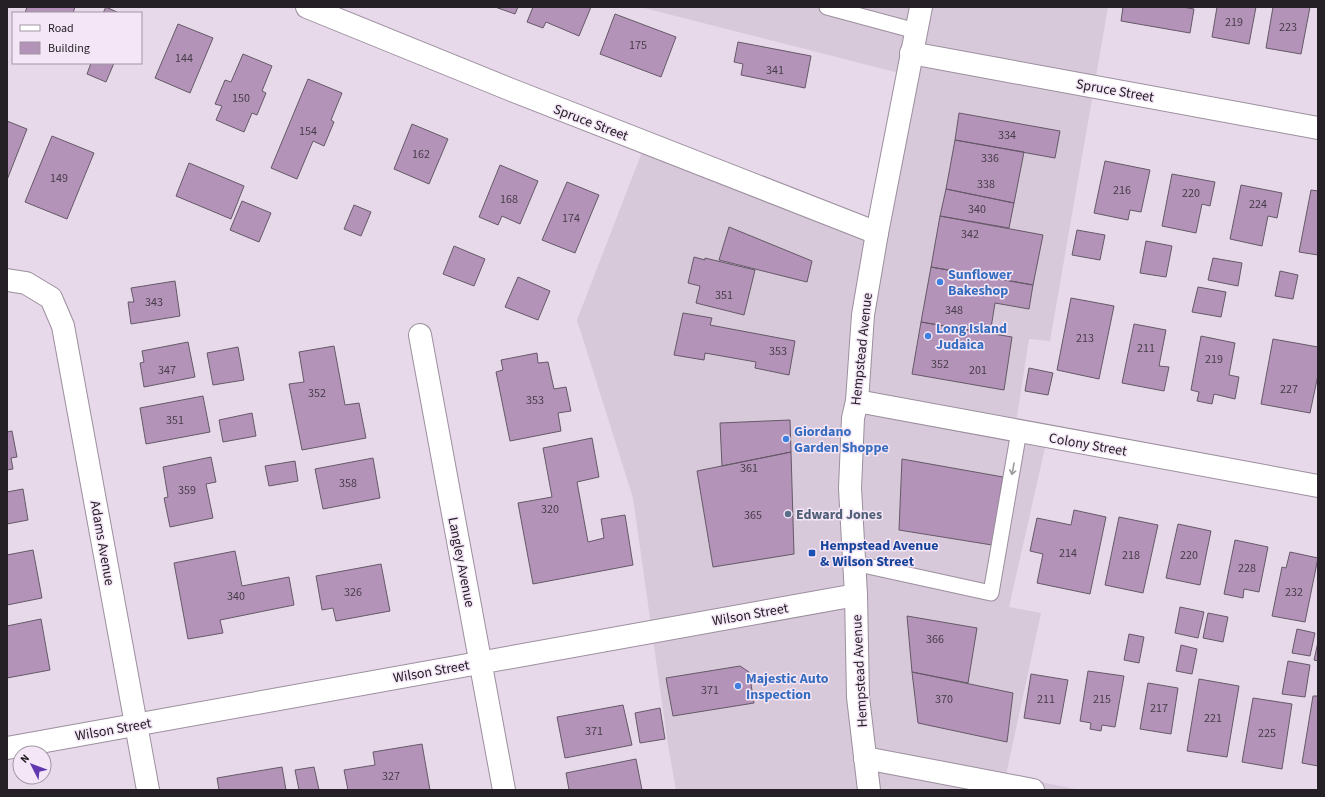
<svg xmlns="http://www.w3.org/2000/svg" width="1325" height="797" font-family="'Source Sans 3',sans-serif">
	<rect width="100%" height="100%" fill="#e7d9ea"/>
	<path fill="#d7c8da" d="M640,7H1108L1050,341L1029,339L1016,423L1049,430L1009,607L1041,613L1006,775L1080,790H676L668,745L633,498L577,320L644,147L871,237L903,74Z"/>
	<path fill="#b393b8" stroke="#655967" d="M27,7H75L73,13H25Z
		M106,7L119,13H103Z
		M495,7H518L515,14Z
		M533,7H591L579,36L546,22L543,28L527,22Z
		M1123,7H1183L1194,9L1190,33L1121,21Z
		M1217,7H1256L1249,44L1212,37Z
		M1273,7H1310L1301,54L1266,48Z
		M615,14L676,37L661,77L600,54Z
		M178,24L213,38L190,93L155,78Z
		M738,42L811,56L805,88L741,75L743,64L734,62Z
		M243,54L272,66L262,91L266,93L257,115L252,113L244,132L216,120L222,106L215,104L225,80L231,82Z
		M91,63H114L106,82L87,74Z
		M308,79L342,93L331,120L334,122L324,146L313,141L297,179L271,168Z
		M959,113L1060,131L1055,158L955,140Z
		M7,121L27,129L7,180Z
		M412,124L448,139L429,184L394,169Z
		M52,136L94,153L67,219L25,202Z
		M955,140L1024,152L1014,203L946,189Z
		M1105,161L1150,170L1141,212L1130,210L1128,220L1094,213Z
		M189,163L244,186L231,219L176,196Z
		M500,165L538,181L520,224L502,216L498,225L479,217Z
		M1172,174L1215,182L1210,206L1202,204L1196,233L1162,226Z
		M567,182L599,195L575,253L542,240Z
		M1241,185L1282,193L1277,218L1268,216L1262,246L1230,239Z
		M946,189L1014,203L1009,228L940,216Z
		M1311,190L1318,191V255L1299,252Z
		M242,201L271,213L259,242L230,230Z
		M354,205L371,212L361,236L344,229Z
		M940,216L1043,235L1033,285L931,267Z
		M729,227L812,261L807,282L719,260Z
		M1077,230L1105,235L1100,260L1072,255Z
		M1146,241L1172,246L1166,277L1140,273Z
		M454,246L485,259L474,286L443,274Z
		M694,257L705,260V258L755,270L744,315L696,303L700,286L688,283Z
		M1213,258L1242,263L1238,286L1208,280Z
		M931,267L1033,285L1029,309L995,303L990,334L921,322Z
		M1280,271L1298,275L1293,299L1275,296Z
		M518,277L550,291L538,320L505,307Z
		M175,281L180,316L131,324L128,302H134L131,288Z
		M1198,287L1226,292L1221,317L1192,312Z
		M1071,298L1114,306L1099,379L1057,370Z
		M683,313L712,318L710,325L795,341L789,375L755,368L756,362L705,353L704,360L674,355Z
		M921,322L1012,337L1004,390L912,374Z
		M1134,324L1166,330L1159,366L1169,367L1164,391L1122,383Z
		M1201,336L1235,343L1229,375L1239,377L1235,399L1214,394L1212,404L1197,401L1199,392L1191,390Z
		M1273,339L1318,347V375L1310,413L1261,404Z
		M188,342L195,377L144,387L140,363L144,362L142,351Z
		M334,346L345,405L359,403L366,438L302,450L289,384L304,382L299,352Z
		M238,347L244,380L213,385L207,353Z
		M537,353L538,363L548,362L554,389L566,387L571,411L558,413L561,431L510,441L496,372L503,370L501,360Z
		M1029,368L1053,373L1048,395L1025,391Z
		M203,396L210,432L146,444L140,408Z
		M252,413L256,436L223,442L219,420Z
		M790,420L791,452L722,466L720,423Z
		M12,431L17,457L11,458L13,469L7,470V432Z
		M592,438L599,477L577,482L588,542L604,538L601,519L625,515L633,565L533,584L518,503L552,497L543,448Z
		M791,452L794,554L713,567L697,471Z
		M211,457L216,482L206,484L213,518L170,527L164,498L168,497L163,467Z
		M373,458L380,498L323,509L315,469Z
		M902,459L1003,477L992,545L899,530Z
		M295,461L298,481L269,486L265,466Z
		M23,489L28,520L7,524V492Z
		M1074,510L1106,517L1090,594L1037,583L1043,554L1030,551L1037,518L1071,525Z
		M1119,517L1158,525L1143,593L1105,585Z
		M1178,524L1211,531L1200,585L1166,578Z
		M1235,540L1268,547L1259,592L1244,589L1243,598L1224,594Z
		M33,550L42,598L7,605V555Z
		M235,551L242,586L289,577L294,605L220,620L223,633L188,639L174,563Z
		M1290,552L1318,558L1305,622L1272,616L1282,567L1286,568Z
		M381,564L390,611L336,621L333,608L322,610L316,576Z
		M1180,607L1204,612L1198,638L1175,633Z
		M1208,613L1228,617L1223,642L1203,638Z
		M907,616L977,628L968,683L912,672Z
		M41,619L50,670L7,678V626Z
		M1297,629L1315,633L1310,656L1292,653Z
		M1129,634L1144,637L1139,663L1124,660Z
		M1318,642V661L1314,660Z
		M1181,645L1197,649L1192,674L1176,671Z
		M1288,661L1310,665L1305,697L1282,694Z
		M740,666L749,672L754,703L673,716L666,678Z
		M1088,671L1124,676L1115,727L1102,725L1101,731L1090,729L1091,723L1080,721Z
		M912,672L1013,693L1007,742L918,723Z
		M1031,674L1068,680L1060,724L1024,718Z
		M1199,679L1239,686L1227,757L1187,751Z
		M1148,683L1178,688L1171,734L1140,729Z
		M1313,696H1318V766L1302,763Z
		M1253,698L1292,704L1282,769L1242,762Z
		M623,705L632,745L565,758L557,717Z
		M660,708L665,739L640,743L635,713Z
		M422,744L430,790H348L344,770L375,765L373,752Z
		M636,759L642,790H569L566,773Z
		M282,767L286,790H219L217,778Z
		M314,767L319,790H299L295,770Z"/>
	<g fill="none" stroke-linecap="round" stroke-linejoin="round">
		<defs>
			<path id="lane" d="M827,7L916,31
				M854,563L991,593L1019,431"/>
			<path id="street" d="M307,7L509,89L877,233
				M911,53L1318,128
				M7,280L26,283L51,298L63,326L148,790
				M420,335L504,790
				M857,401L1318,486
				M7,748L856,595
				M865,758L1033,790"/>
			<path id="secondary" d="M869,790L858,697L856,595L850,488L853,418L857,401L863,315L877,233L921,7"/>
		</defs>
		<use href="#lane" stroke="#9c8f9e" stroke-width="17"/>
		<use href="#street" stroke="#9c8f9e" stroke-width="24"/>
		<use href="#secondary" stroke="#9c8f9e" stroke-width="24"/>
		<use href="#lane" stroke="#fff" stroke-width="15"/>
		<use href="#street" stroke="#fff" stroke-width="22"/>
		<use href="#secondary" stroke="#fff" stroke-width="22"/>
	</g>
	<defs><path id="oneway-shaft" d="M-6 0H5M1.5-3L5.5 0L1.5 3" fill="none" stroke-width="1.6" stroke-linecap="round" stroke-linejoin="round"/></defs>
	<use stroke="#9d9b9d" href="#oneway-shaft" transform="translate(1013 469) rotate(100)"/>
	<g fill="#3f7fe0" stroke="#f4e6f7" stroke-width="1.5">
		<circle cx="940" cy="282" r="4"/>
		<circle cx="928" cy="336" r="4"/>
		<circle cx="786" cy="439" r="4"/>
		<circle cx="738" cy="686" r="4"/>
	</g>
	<circle fill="#5c6f8a" stroke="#f4e6f7" stroke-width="1.5" cx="788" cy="514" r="4"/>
	<rect fill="#1a4fb4" stroke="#f4e6f7" stroke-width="1.5" x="808" y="549" width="8" height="8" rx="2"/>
	<g text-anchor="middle" stroke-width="3" stroke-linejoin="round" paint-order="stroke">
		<g font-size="12" fill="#483d4a">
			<text x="1234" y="26">219</text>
			<text x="1288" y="31">223</text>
			<text x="638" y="49">175</text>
			<text x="184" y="62">144</text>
			<text x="775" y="74">341</text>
			<text x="241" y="102">150</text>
			<text x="308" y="135">154</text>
			<text x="1007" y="139">334</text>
			<text x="421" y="158">162</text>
			<text x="990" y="162">336</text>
			<text x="59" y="182">149</text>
			<text x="986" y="188">338</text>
			<text x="1122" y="194">216</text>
			<text x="1191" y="197">220</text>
			<text x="509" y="203">168</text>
			<text x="1258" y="208">224</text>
			<text x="977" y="213">340</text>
			<text x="571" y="222">174</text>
			<text x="970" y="238">342</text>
			<text x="724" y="299">351</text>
			<text x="154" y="306">343</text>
			<text x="954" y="314">348</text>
			<text x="1085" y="342">213</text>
			<text x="1146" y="352">211</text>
			<text x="778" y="355">353</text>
			<text x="1214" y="363">219</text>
			<text x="940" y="368">352</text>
			<text x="167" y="374">347</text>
			<text x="978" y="374">201</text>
			<text x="1289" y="393">227</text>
			<text x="317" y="397">352</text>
			<text x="535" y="404">353</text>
			<text x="175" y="424">351</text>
			<text x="749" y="472">361</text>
			<text x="348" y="487">358</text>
			<text x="187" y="494">359</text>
			<text x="550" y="513">320</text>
			<text x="753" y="519">365</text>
			<text x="1068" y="557">214</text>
			<text x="1131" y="559">218</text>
			<text x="1189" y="559">220</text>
			<text x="1247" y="572">228</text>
			<text x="353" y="596">326</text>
			<text x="1294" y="596">232</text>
			<text x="236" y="600">340</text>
			<text x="935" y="643">366</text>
			<text x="710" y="694">371</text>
			<text x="944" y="703">370</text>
			<text x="1046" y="703">211</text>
			<text x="1102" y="703">215</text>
			<text x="1159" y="712">217</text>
			<text x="1213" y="722">221</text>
			<text x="594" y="735">371</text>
			<text x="1267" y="737">225</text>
			<text x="391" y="780">327</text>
		</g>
		<g font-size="14" fill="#252026" stroke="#f4e6f7">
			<text transform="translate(1115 90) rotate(10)" y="5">Spruce Street</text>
			<text transform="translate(591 122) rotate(21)" y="5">Spruce Street</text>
			<text transform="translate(861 349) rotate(-84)" y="5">Hempstead Avenue</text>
			<text transform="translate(1088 444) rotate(10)" y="5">Colony Street</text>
			<text transform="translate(103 543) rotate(80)" y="5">Adams Avenue</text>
			<text transform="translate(462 562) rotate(79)" y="5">Langley Avenue</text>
			<text transform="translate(750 614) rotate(-10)" y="5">Wilson Street</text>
			<text transform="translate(431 671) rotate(-10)" y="5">Wilson Street</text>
			<text transform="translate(859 671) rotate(-93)" y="5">Hempstead Avenue</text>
			<text transform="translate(113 729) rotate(-10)" y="5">Wilson Street</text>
		</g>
		<g font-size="14" font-weight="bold" fill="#366cbe" stroke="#f4e6f7" text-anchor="start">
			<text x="948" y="279">Sunflower<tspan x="948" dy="16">Bakeshop</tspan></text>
			<text x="936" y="333">Long Island<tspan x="936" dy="16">Judaica</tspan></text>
			<text x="794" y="436">Giordano<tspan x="794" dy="16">Garden Shoppe</tspan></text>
			<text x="746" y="683">Majestic Auto<tspan x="746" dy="16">Inspection</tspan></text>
		</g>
		<g font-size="14" font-weight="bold" fill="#4e5e75" stroke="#f4e6f7" text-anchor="start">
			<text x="796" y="519">Edward Jones</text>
		</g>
		<g font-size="14" font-weight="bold" fill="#164399" stroke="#f4e6f7" text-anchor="start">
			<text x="820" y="550">Hempstead Avenue<tspan x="820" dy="16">&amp; Wilson Street</tspan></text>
		</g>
	</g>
	<rect width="1325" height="797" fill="none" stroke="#252026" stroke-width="16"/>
	<rect x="12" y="12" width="130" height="52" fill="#f4e6f7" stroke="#a197a3"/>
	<rect x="20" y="25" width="20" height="6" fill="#ffffff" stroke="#a197a3"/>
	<text x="48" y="32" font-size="12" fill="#252026">Road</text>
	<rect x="20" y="42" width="20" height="12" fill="#b393b8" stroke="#a197a3"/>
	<text x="48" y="52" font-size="12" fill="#252026">Building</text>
	<g transform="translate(32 765) rotate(312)"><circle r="19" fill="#f4e6f7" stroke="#a197a3"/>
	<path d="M0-3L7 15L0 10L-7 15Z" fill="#6238b0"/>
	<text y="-6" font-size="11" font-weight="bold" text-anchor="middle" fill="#252026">N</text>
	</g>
</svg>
